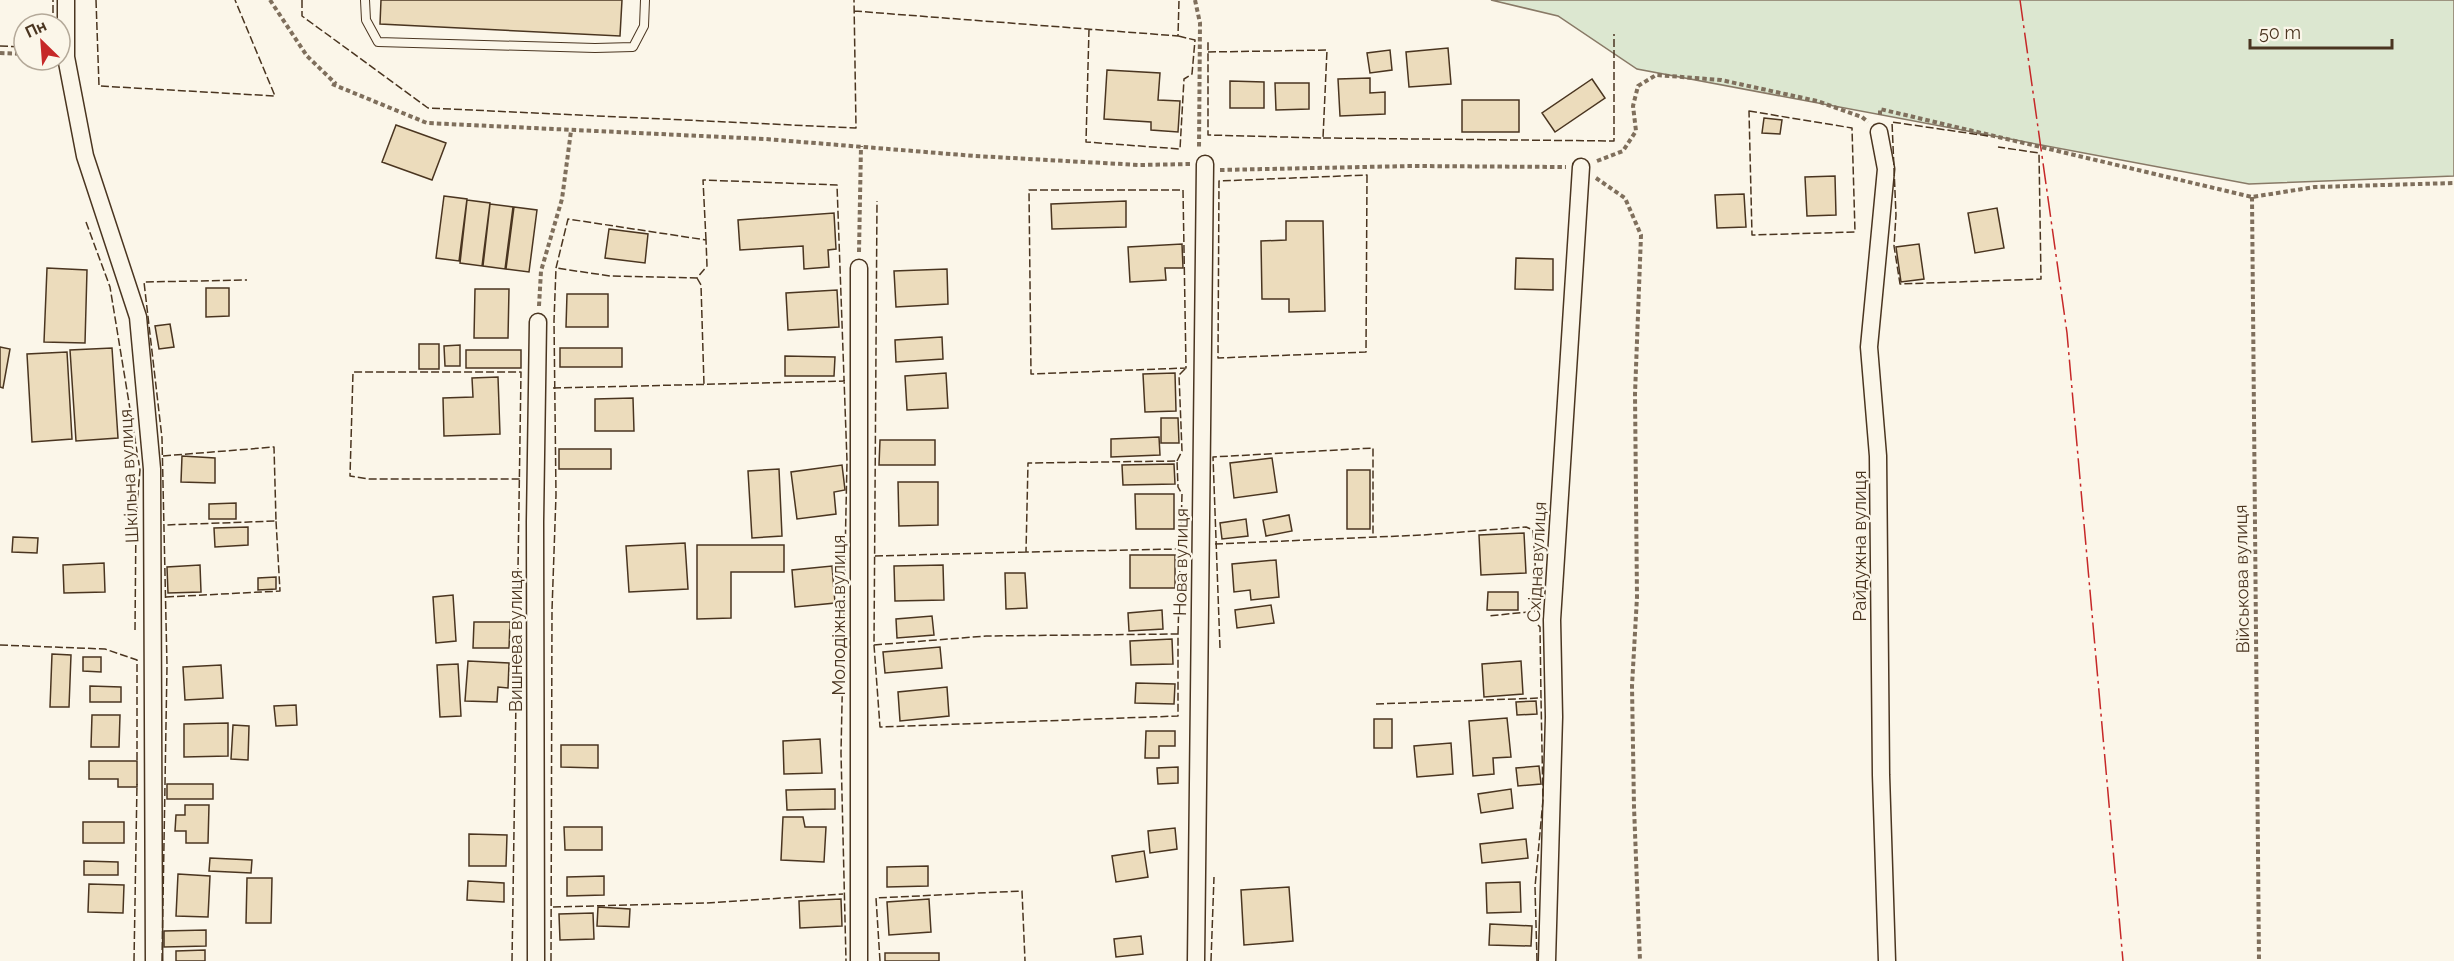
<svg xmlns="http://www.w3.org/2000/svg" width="2454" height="961" font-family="Raleway,sans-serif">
	<rect width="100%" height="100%" fill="#fbf6e9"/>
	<path fill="#dce7d0" stroke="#887966" stroke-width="1.5" d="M1491,0H2454V176L2249,184L1637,69L1558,16Z"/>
	<path fill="#ecdcbc" stroke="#4a3520" stroke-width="1.5" d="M381,0H622L620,36L380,24Z
		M1448,48L1451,84L1409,87L1406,52Z
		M1390,50L1392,70L1370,73L1367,53Z
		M1107,70L1160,73L1158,100L1180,101L1178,132L1151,130V122L1104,119Z
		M1370,78V93L1385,92V114L1340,116L1338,79Z
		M1592,79L1605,98L1555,132L1542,113Z
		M1230,81L1264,82V108H1230Z
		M1275,83H1309V109L1276,110Z
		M1462,100H1519V132H1462Z
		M1764,118L1782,120L1780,134L1762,133Z
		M396,125L446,143L432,180L382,162Z
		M1835,176L1836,215L1807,216L1805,177Z
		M1744,194L1746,227L1717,228L1715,195Z
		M444,196L467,199L459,261L436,258Z
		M467,200L490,203L482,266L460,263Z
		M1126,201V227L1052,229L1051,204Z
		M490,204L513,207L505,269L483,266Z
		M514,207L537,210L529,272L506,269Z
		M1997,208L2004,248L1975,253L1968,213Z
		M834,213L836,249L828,250L829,267L804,269L803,246L740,250L738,220Z
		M1286,221H1323L1325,311L1289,312V299H1262L1261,241L1286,240Z
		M609,229L648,234L645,263L605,258Z
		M1182,244L1183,268H1165L1166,280L1130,282L1128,247Z
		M1919,244L1924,279L1901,282L1896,247Z
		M1516,258L1553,259V290L1515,289Z
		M47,268L87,270L85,343L44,342Z
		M947,269L948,304L896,307L894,271Z
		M206,288H229V316L206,317Z
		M475,289H509L508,338H474Z
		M837,290L839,327L788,330L786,293Z
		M567,294H608V327H566Z
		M170,324L174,347L159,349L155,326Z
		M942,337L943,359L896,362L895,340Z
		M419,344H439V369H419Z
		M460,345V366H445L444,346Z
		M0,347L10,349L3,388L0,387Z
		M112,348L118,438L76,441L70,350Z
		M560,348H622V367H560Z
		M466,350H521V368H466Z
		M67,352L72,439L32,442L27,354Z
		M785,356L835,357L834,376H785Z
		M946,373L948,408L907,410L905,376Z
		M1175,373L1176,411L1145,412L1143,374Z
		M498,377L500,434L444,436L443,398L473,397L472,378Z
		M633,398L634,431H595V399Z
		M1161,418H1178L1179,443H1161Z
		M1159,437L1160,455L1111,457V439Z
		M880,440H935V465H879Z
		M559,449H611V469H559Z
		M182,456L215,458V483L181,482Z
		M1272,458L1277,492L1234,498L1230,463Z
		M1174,464L1175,484L1123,485L1122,465Z
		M842,465L845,490L834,492L836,514L797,519L791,472Z
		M779,469L782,536L752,538L748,471Z
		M1347,470H1370V529H1347Z
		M898,482H938V525L899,526Z
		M1135,494H1174V529H1136Z
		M236,503V519H209V504Z
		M1289,515L1292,531L1266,536L1263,520Z
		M1246,519L1248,536L1222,539L1220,523Z
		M248,527V545L215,547L214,528Z
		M1524,533L1526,573L1481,575L1479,535Z
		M13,537L38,538L37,553L12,552Z
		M685,543L688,589L629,592L626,546Z
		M697,545H784V572H731V618L697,619Z
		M1130,555H1175V588H1130Z
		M1276,560L1279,597L1251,600L1250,590L1234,592L1232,564Z
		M104,563L105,592L64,593L63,565Z
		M200,565L201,592L168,593L167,567Z
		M943,565L944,600L895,601L894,566Z
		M832,566L835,603L795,607L792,570Z
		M1005,573H1025L1027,608L1006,609Z
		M276,577V589L258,590V578Z
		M1488,592H1518V610H1487Z
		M453,595L456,641L436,643L433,597Z
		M1271,605L1274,623L1237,628L1235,610Z
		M1162,610L1163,629L1129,631L1128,613Z
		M932,616L934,635L897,638L896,619Z
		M474,622H510L509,648H473Z
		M1172,639L1173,664L1131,665L1130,641Z
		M940,647L942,668L885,673L883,652Z
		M52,654L71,655L69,707H50Z
		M83,657H101V672L83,671Z
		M468,661L509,663L508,688L498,687L497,702L465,701Z
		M1521,661L1523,694L1484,697L1482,664Z
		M458,664L461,716L440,717L437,665Z
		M221,665L223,698L185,700L183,667Z
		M1136,683L1175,684L1174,704L1135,703Z
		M90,686L121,687V702H90Z
		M947,687L949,716L900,721L898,692Z
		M1536,701L1537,714L1517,715L1516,702Z
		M296,705L297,725L276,726L274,706Z
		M92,715H120L119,747H91Z
		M1507,718L1511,757L1493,758L1494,774L1473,776L1469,721Z
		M1374,719H1392V748H1374Z
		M228,723V756L184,757V724Z
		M233,725L249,726L248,760L231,759Z
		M1146,731H1175V746H1159V758H1145Z
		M820,739L822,773L784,774L783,741Z
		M1451,743L1453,774L1417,777L1414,746Z
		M561,745H598V768L561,767Z
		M89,761H137V787H118V779H89Z
		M1539,766L1541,784L1518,786L1516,768Z
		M1178,767V783L1158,784L1157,768Z
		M167,784H213V799H167Z
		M835,789V809L787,810L786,790Z
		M1511,789L1513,808L1481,813L1478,794Z
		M185,805H209L208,843H186V831H175L176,815H185Z
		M783,817H803L805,827H826L824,862L781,860Z
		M83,822H124V843H83Z
		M564,827H602V850H565Z
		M1175,828L1177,849L1150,853L1148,831Z
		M469,834L507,835L506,866H469Z
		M1526,839L1528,858L1482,863L1480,844Z
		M1144,851L1148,877L1116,882L1112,856Z
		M210,858L252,860L251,873L209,871Z
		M84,861L118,862V875H84Z
		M928,866V886L887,887V867Z
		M178,874L210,876L208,917L176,916Z
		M604,876V895L567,896V877Z
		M247,878H272L271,923H246Z
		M468,881L504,883V902L467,900Z
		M1520,882L1521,912L1487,913L1486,883Z
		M89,884L124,885L123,913L88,912Z
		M1289,887L1293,941L1244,945L1241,890Z
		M841,899L842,926L800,928L799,901Z
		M929,899L931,932L889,935L887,902Z
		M598,907L630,909L629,927L597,926Z
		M593,913L594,939L560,940L559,914Z
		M1490,924L1532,926L1531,946L1489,945Z
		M206,930V946L164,947V931Z
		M1141,936L1143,954L1116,957L1114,939Z
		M205,950V961H176V951Z
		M885,953H939V961H885Z"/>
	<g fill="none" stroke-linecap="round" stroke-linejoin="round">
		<defs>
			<path id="lane" d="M365,0L366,20L378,42L595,48L633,47L644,26L645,0"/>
			<path id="street" d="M66,0V57L85,156L138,317L152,469L154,961
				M1879,132L1886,169L1869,347L1878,456L1881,775L1887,961
				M536,961L535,522L538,322
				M859,961V268
				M1196,961L1205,164
				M1547,961L1554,717L1552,620L1581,167"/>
		</defs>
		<use href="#lane" stroke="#4a3520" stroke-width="10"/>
		<use href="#street" stroke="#4a3520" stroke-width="19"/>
		<path stroke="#7f6f5c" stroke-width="4" stroke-dasharray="4.5 3" stroke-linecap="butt" d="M270,0L307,56L336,84
			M1195,0L1200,23L1199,149
			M0,53L24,54
			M332,84L427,123L765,139L975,156L1139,165L1190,164
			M1880,115V109L2252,197L2315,187L2454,183
			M1597,161L1623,151L1636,131L1633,106L1638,86L1656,75L1721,80L1817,101L1862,117L1868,122
			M1220,170L1411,166L1566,167
			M1596,178L1625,198L1641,235L1635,394L1637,597L1632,686L1634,807L1640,961
			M2252,197L2259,961
			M859,252L861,146
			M539,306L541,271L562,199L571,131"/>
		<use href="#lane" stroke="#fbf6e9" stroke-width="8"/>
		<use href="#street" stroke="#fbf6e9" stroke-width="16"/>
		<path stroke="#4a3520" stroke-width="1.5" stroke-dasharray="8 3" stroke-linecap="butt" d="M96,0L99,86L275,96L235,0
			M302,0V16L428,108L856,128L854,0
			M854,11L1178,36L1179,0
			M53,24V0
			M1089,29L1086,142L1180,149L1184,79L1192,74L1195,40L1178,36
			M0,46L24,47
			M1208,52L1327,50L1323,138L1208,135V40
			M1749,111L1852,128L1855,232L1752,235Z
			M1988,136L1892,122L1896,215L1894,246L1900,284L2041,279L2039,153L1998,147
			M1323,138L1614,141V34
			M1367,175L1366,352L1218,358L1219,181Z
			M1029,190H1183L1186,368L1031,374Z
			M86,222L110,287L140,470L136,517L135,631
			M706,240L703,180L837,185L847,461L841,753L846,961
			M697,278L701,285L704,385
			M553,388L845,381
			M163,456L274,447L276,521L164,525
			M1177,461L1182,451L1179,375L1186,368
			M1215,544L1423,535L1526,527L1533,530L1538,611L1488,616
			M875,556L1026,552
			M166,597L280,591L276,521
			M1178,634L1182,494L1178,487L1177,461L1028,463L1026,552L1180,549
			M0,645L105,649L137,660V763
			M874,645L986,636L1178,634V716L880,727L874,645L877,201
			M1220,648L1213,457L1373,448V536
			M1376,704L1541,698L1540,627L1534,621
			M553,907L707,903L843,894
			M134,961L137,784
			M162,961L167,666L162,438L144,282L247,280
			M512,961L521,372H353L350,476L369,479H521
			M551,961L552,610L556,495L554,321L556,268L568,219L706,240L707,266L697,278L610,276L556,268
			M880,961L876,898L1022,891L1025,961
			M1211,961L1214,877
			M1537,961L1535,887L1543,800L1541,698"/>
		<path stroke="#c62828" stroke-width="1.5" stroke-dasharray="21 4.5 3 4.5" stroke-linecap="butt" d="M2020,0L2067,333L2123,961"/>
	</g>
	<g text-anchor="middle" stroke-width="4.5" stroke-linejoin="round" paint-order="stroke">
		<g font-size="18" fill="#4a3520" stroke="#fbf6e9">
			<text transform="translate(129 476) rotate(-93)" y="6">Шкільна вулиця</text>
			<text transform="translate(1860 546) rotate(-90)" y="6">Райдужна вулиця</text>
			<text transform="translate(1181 562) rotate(-89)" y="6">Нова вулиця</text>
			<text transform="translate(1537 562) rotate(-87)" y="6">Східна вулиця</text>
			<text transform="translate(2242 579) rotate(-91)" y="6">Військова вулиця</text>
			<text transform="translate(839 615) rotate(-90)" y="6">Молодіжна вулиця</text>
			<text transform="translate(516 641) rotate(-90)" y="6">Вишнева вулиця</text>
		</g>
	</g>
	<g transform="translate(42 42) rotate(335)"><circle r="28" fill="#fbf6e9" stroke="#b4a999" stroke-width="1.5"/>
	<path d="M0-4.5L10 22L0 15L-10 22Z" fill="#c62828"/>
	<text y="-9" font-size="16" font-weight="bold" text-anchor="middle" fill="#4a3520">Пн</text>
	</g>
	<path d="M2250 39v9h142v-9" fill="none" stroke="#4a3520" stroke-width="3"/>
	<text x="2259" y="39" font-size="18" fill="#4a3520" stroke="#fbf6e9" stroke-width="4.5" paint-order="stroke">50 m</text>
</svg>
